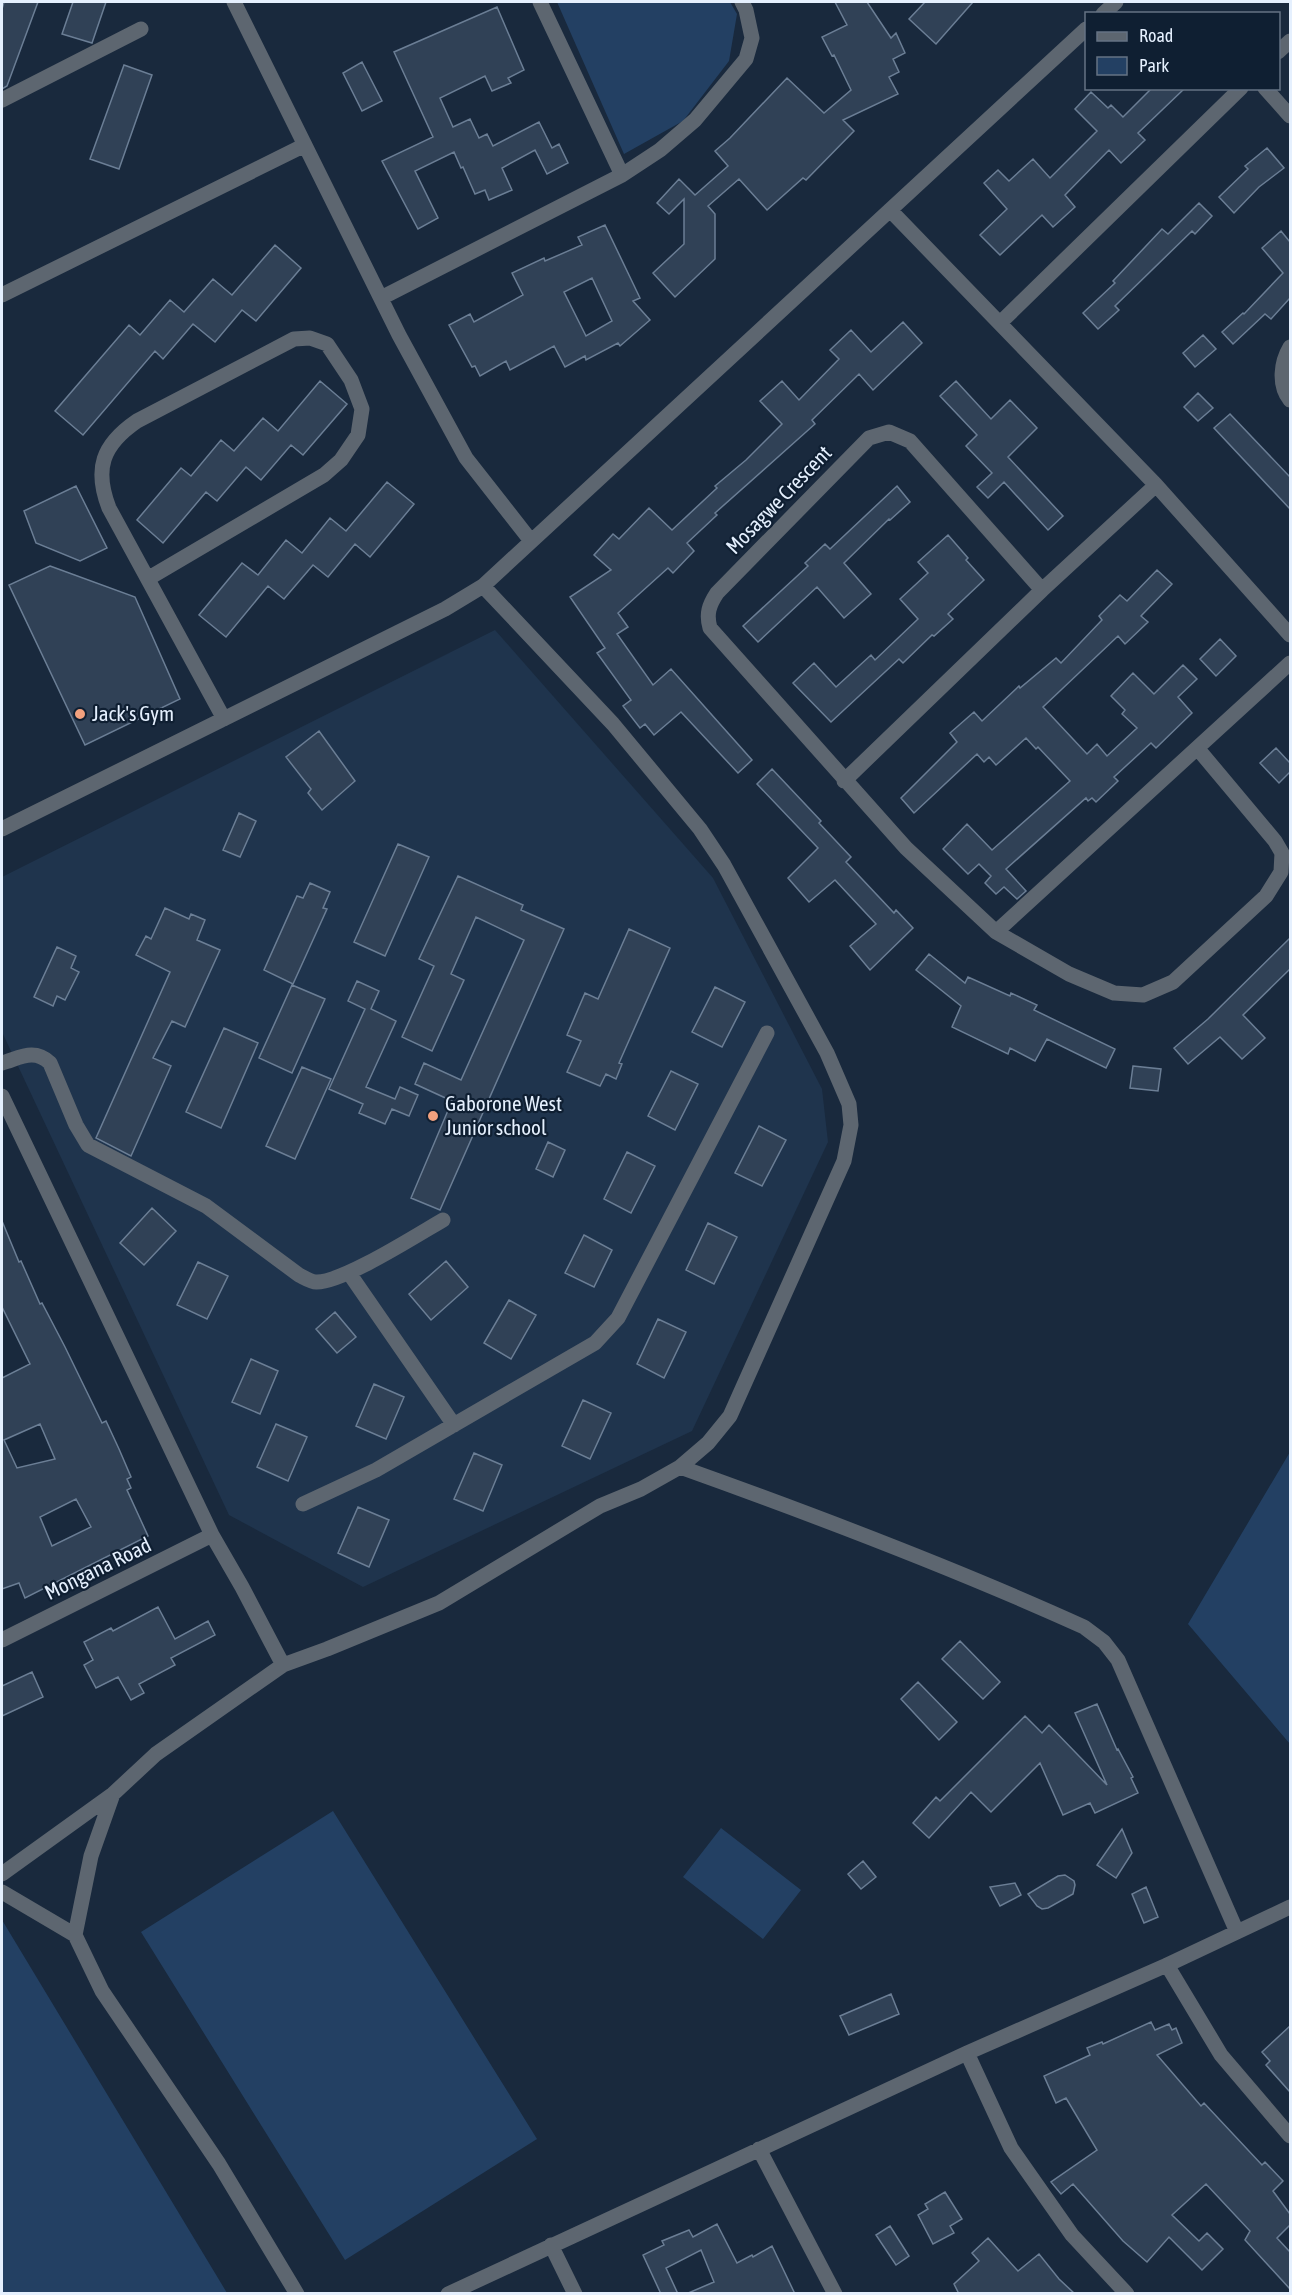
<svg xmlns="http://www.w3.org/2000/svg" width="1292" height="2295" font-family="'Asap Condensed',sans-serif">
	<rect width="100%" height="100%" fill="#19293d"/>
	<path fill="#1f344d" d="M495,630L713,878L822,1089L828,1142L692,1431L363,1587L229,1515L2,1032V877Z"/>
	<path fill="#234063" d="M557,2H730L737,14L729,61L683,121L624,154Z
		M1290,1452V1744L1188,1624Z
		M333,1811L537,2139L345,2260L141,1932Z
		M721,1828L801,1890L763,1939L683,1877Z
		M2,1920L227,2293H2Z"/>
	<path fill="#304156" stroke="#6b7e95" stroke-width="1.5" fill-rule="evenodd" d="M4,2H38L7,86L2,89V9Z
		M73,2H106L92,43L62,34Z
		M835,2H867L891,38L896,33L905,53L893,59L899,72L889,77L898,94L843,120L854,131L806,180L803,178L767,210L739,179L708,206L715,214V259L675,297L653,273L684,244V199L669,214L657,203L679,179L695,195L728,166L715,151L730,138L787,78L824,113L851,90L834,55L832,56L822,37L847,25Z
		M925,2H973L936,44L909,19Z
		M497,7L524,70L508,78L511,83L492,91L485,76L440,98L453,127L470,119L479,138L487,134L493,146L539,122L552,148L559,144L568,163L547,174L535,150L502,168L512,190L489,200L485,190L475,194L463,167L461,168L454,152L415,171L438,218L418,229L382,161L433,137L394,52Z
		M362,62L382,101L362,111L343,73Z
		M124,65L152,75L119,169L90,159Z
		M1152,88H1185L1138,133L1145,140L1121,163L1109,150L1065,195L1075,207L1053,227L1042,215L1000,255L980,235L1007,209L984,183L998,170L1009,181L1033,159L1050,178L1097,131L1075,109L1091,92L1108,108L1111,105L1123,117Z
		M1267,148L1284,168L1259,187L1234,213L1219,197L1248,169L1245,166Z
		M1199,203L1212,216L1195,234L1192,231L1115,306L1119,310L1098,329L1083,313L1115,283L1113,281L1162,229L1168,234Z
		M605,225L640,298L633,301L650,320L620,346L618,343L586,360L585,356L565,367L554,346L510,370L506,361L480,376L475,366L472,367L449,325L470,314L474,322L523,295L512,273L544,258L545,261L582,245L578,237ZM592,278L612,321L586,336L564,292Z
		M1281,231L1290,242V298L1271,319L1265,314L1233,344L1222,332L1243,313L1244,314L1283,273L1262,248Z
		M275,245L301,268L256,321L242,310L215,342L193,324L163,359L155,351L83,435L55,411L129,325L140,335L170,300L184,312L213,279L232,295Z
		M903,322L922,343L873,390L859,374L812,420L815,424L715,513L717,515L687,543L694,551L673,573L668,568L618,613L628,627L617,634L653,685L671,669L752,760L738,773L681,712L654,735L645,724L640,728L623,706L631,700L597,653L605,648L570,597L611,570L594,555L613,534L619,539L649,508L672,530L717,488L715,486L746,460L782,424L760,401L782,381L799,400L839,359L830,350L851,330L871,352Z
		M1203,335L1216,349L1195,367L1183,353Z
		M320,381L347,404L303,455L291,445L261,480L246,467L217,501L206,492L163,543L137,520L181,468L191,476L221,440L234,451L263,418L278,431Z
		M956,381L991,419L1010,400L1037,428L1008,457L1063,516L1048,530L1004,482L988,498L977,487L992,473L966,446L977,435L940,396Z
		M1198,393L1213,408L1198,421L1184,407Z
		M1230,414L1290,477V509L1214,428Z
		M387,482L414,504L370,557L355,544L328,577L313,565L284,599L268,586L226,637L199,615L242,563L258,575L286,540L302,553L330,518L346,531Z
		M76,486L107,548L80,561L36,543L24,511Z
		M897,486L910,502L890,520L889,519L844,563L871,594L844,618L817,587L758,642L743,626L808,566L805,563L825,544L830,549Z
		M948,535L968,558L966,560L984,580L948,614L953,619L934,636L932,635L903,663L899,659L831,722L793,683L814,663L836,687L871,655L875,660L918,619L900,599L928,573L918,562Z
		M50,566L135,597L180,699L85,745L9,585Z
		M1157,570L1172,584L1141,616L1148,622L1125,644L1118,636L1043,707L1087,754L1097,744L1107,756L1137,728L1122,714L1125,710L1111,696L1133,673L1154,694L1183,665L1197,679L1178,697L1192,713L1156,748L1151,743L1114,777L1118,781L1096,802L1092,798L1088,801L1086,798L1006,869L1026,891L1017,899L1004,887L996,894L985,883L991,876L979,864L968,874L943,849L967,824L992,850L1070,781L1038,747L1036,749L1026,738L996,765L989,757L984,762L977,754L914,813L901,798L957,742L950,733L974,712L982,721L1019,686L1020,688L1056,658L1061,663L1102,620L1099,616L1120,595L1127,601Z
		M1220,639L1236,656L1216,676L1200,659Z
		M319,731L355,781L322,810L308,793L311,789L286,757Z
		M1276,748L1290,763V772L1279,783L1260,763Z
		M772,769L821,821L819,823L851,857L846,862L894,913L896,910L913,928L870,970L850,946L876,924L835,880L809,902L788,878L818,848L757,784Z
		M239,813L256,821L240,857L223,850Z
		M398,844L429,857L385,956L354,942Z
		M458,876L523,905L521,910L564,929L440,1210L411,1198L452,1101L415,1084L424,1063L461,1080L524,940L476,917L451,974L464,980L432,1051L402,1037L434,966L419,959Z
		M310,883L330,892L323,908L327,909L293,984L264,970L297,896L303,898Z
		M165,908L189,919L191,914L205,920L197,940L220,950L185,1027L172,1021L153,1058L171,1066L131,1156L96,1138L170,972L136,955L146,936L151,939Z
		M629,929L670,948L619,1063L622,1064L616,1079L606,1074L600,1086L567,1072L581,1041L567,1035L585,993L598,999Z
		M1290,938V969L1243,1015L1265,1038L1242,1059L1220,1037L1188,1064L1174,1048L1208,1019Z
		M57,947L76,956L71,968L79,972L65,1000L57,996L53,1006L34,997Z
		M929,954L965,983L968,977L1010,996L1011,993L1037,1005L1034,1010L1115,1049L1106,1068L1047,1039L1035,1061L1010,1048L1008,1054L952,1027L961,1006L916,970Z
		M357,981L379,991L371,1009L396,1021L366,1087L395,1099L400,1087L418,1095L409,1116L392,1109L385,1124L359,1113L363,1104L329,1089L365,1009L348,1001Z
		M292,985L325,999L292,1073L259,1058Z
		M715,987L745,1002L722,1047L692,1032Z
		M224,1028L258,1043L221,1128L186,1112Z
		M1133,1066L1161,1069L1158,1091L1130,1088Z
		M302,1067L331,1079L295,1159L266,1146Z
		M671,1071L698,1084L675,1130L648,1116Z
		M759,1126L786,1140L762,1186L735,1173Z
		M548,1142L565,1150L553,1177L536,1169Z
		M627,1152L655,1166L631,1213L604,1199Z
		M152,1208L176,1231L144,1265L120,1243Z
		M2,1221L19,1262L21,1261L40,1304L42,1303L65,1347L102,1423L106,1421L119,1449L131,1477L127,1479L131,1488L127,1490L148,1536L25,1598L19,1583L2,1589V1378L30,1364L2,1307ZM40,1424L55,1459L17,1468L4,1440ZM76,1499L91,1527L52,1546L40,1517Z
		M708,1223L737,1237L714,1284L686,1270Z
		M584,1235L612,1250L594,1287L565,1273Z
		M446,1261L468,1287L431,1320L409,1294Z
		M198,1262L228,1276L207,1319L177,1305Z
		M509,1300L536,1315L511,1359L484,1343Z
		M335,1312L356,1337L337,1353L316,1329Z
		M658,1319L686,1332L664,1378L637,1364Z
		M251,1359L278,1371L260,1414L232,1402Z
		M374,1384L404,1397L386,1439L356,1426Z
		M583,1400L611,1413L590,1459L562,1446Z
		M276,1424L307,1437L288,1481L257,1467Z
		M474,1453L502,1465L483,1511L454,1499Z
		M358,1507L389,1520L369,1567L338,1553Z
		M158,1607L175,1639L208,1621L215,1635L171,1658L175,1665L139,1684L144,1693L131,1700L118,1677L96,1688L84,1665L93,1660L84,1642L111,1628L113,1631Z
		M960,1641L1000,1682L983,1699L942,1659Z
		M32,1672L43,1697L2,1716V1686Z
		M918,1682L957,1722L939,1740L901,1699Z
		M1097,1704L1117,1750L1118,1749L1133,1777L1131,1778L1138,1793L1095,1813L1090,1803L1063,1815L1040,1763L991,1812L971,1792L929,1838L913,1823L936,1797L940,1801L1025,1716L1042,1733L1049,1725L1107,1785L1075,1713Z
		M1122,1829L1132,1853L1116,1878L1097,1865Z
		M863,1861L876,1877L861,1889L848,1874Z
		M1065,1875L1074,1881L1075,1885L1073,1894L1048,1908L1042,1909L1037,1906L1028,1894L1058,1876Z
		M1015,1883L1021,1895L1000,1906L990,1887Z
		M1146,1887L1158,1917L1144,1923L1132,1894Z
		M891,1994L899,2014L849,2035L840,2016Z
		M1151,2022L1155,2030L1169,2024L1172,2030L1176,2028L1182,2043L1157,2055L1201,2106L1204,2103L1262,2165L1265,2162L1283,2181L1273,2191L1290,2214V2225L1277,2238L1290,2252V2289L1245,2240L1250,2231L1206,2184L1172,2215L1199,2241L1207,2233L1223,2249L1202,2270L1169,2237L1147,2262L1123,2241L1073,2184L1061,2194L1051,2182L1097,2150L1066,2098L1056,2103L1044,2076L1090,2055L1087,2048L1102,2042L1103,2044Z
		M1290,2026V2092L1266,2065L1270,2061L1262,2052Z
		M945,2192L962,2219L950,2226L954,2233L933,2244L918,2215L928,2209L925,2204Z
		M717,2224L737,2263L752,2255L753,2257L772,2246L795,2294H686L714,2282L701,2250L666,2268L678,2294H661L643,2255L664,2245L662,2241L689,2230L693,2237Z
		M890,2226L909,2256L896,2265L876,2235Z
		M988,2238L1018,2271L1039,2254L1059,2279L1075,2294H959L954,2284L979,2261L972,2253Z"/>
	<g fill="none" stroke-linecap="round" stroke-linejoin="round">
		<path stroke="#5d6670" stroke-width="15" d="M234,2L399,335L466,458L531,541
			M540,2L622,175
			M1103,14L1116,2
			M1278,52L1290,41
			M1265,88L1290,116
			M2,100L141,29
			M890,210L1156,485L1290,635
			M2,295L305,145
			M381,298L622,175L660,150L695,120L746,59L752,38L746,10L742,2
			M1001,322L1241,88
			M1290,347C1281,362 1278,385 1290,400
			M149,578L324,475L341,460L358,435L362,409L351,380L327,344L310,338L294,339L137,421C102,445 94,469 109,508L224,719
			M1042,590L910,441L889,432L869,438L717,593C709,605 706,614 710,628L906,848L996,932L1069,974L1114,993L1143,995L1173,982L1266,896L1281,872L1282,853L1275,841L1198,749
			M844,781L1042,590L1156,485
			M2,829L445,609L483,586L1086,29
			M996,932L1290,663
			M2,1063C20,1058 34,1048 50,1063L76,1125L88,1145L206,1206L299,1275C305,1278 311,1282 316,1282C342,1283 417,1235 443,1220
			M2,1096L212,1535L242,1587L283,1665L327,1649L439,1603L600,1506L641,1489L680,1467L708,1443L730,1416L844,1161L851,1125L849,1104L827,1053L724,865L700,829L613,724L483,586
			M349,1273L454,1425
			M680,1467C817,1516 952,1567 1084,1627L1104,1642L1118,1660L1237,1932
			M303,1504L376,1470L595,1343L618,1318L767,1033
			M2,1640L212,1535
			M2,1874L113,1794L156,1754L283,1665
			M2,1892L75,1935L102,1991L219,2164L297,2294
			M75,1935L91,1856L113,1794
			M1167,1965L1221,2055L1290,2136
			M967,2053L1011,2148L1072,2235L1127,2294
			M759,2149L835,2294
			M551,2245L575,2294
			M448,2294L967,2053L1167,1965L1290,1907"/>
	</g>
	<g fill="#f2a17e" stroke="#0f1f32" stroke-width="2">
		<circle cx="80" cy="714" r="6"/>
		<circle cx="433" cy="1116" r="6"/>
	</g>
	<g text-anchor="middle" stroke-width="4.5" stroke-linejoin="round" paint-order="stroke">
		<g font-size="21" fill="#e5f0fe" stroke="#0f1f32">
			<text transform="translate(779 500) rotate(-46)" y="7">Mosagwe Crescent</text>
			<text transform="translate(98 1569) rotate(-26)" y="7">Mongana Road</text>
		</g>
		<g font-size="21" fill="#e5f0fe" stroke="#0f1f32" text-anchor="start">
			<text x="92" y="721">Jack's Gym</text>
			<text x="445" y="1111">Gaborone West<tspan x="445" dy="24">Junior school</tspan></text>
		</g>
	</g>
	<rect width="1292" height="2295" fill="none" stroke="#e5f0fe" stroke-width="6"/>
	<rect x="1085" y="12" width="195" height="78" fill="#0f1f32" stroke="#657384" stroke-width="1.5"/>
	<rect x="1097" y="32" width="30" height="9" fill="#5d6670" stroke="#657384" stroke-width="1.5"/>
	<text x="1139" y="42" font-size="18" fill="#e5f0fe">Road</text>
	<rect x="1097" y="57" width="30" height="18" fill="#234063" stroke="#657384" stroke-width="1.5"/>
	<text x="1139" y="72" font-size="18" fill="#e5f0fe">Park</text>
</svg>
